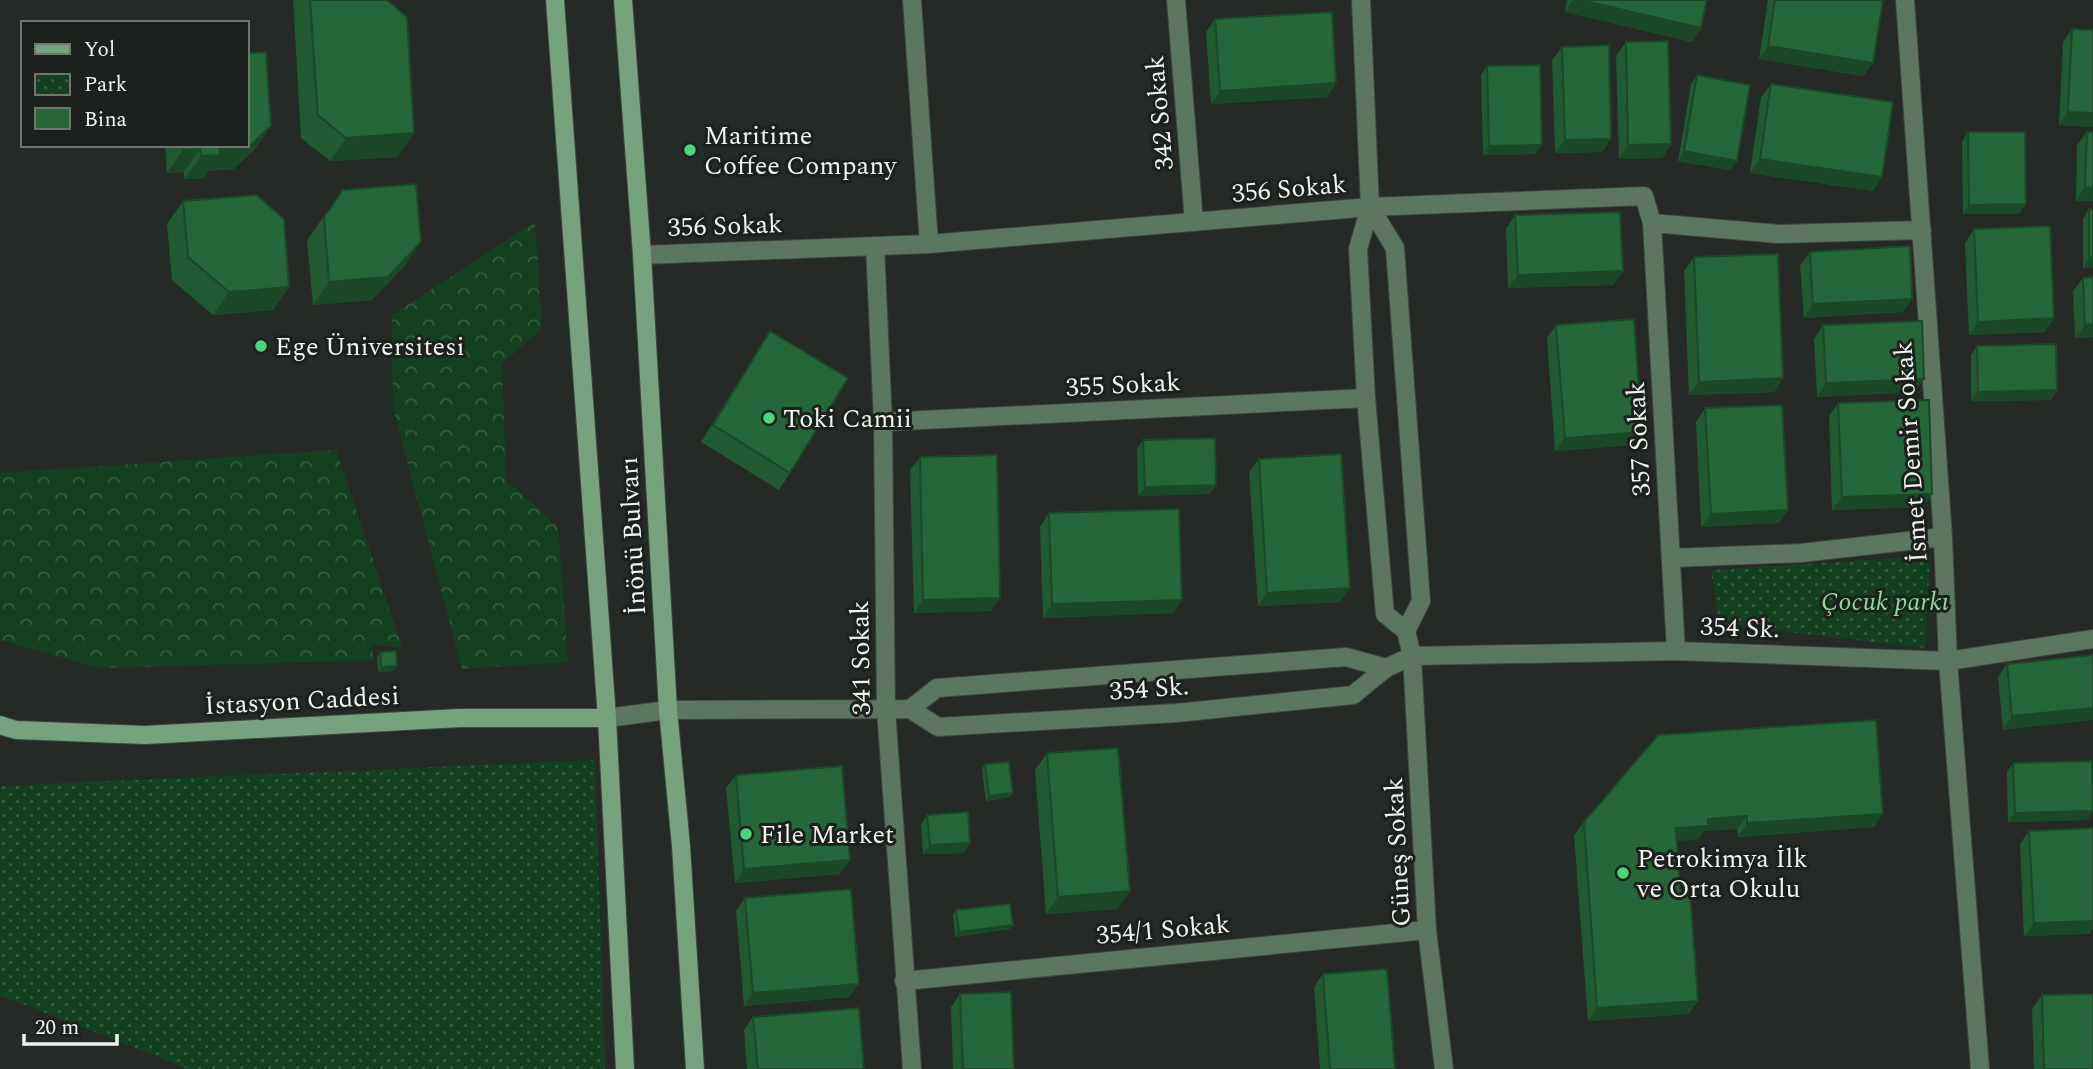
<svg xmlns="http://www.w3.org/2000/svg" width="2093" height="1069" font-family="Spectral,serif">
	<defs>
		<pattern id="forest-crowns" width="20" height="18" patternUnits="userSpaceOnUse" patternTransform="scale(1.75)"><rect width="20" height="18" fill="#144022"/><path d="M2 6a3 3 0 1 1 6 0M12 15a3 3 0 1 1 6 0" fill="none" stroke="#365c42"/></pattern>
		<pattern id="park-dots" width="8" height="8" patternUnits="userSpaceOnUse" patternTransform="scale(1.75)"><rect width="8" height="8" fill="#144022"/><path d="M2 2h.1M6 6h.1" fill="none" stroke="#365c42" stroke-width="1.8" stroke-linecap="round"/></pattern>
	</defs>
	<rect width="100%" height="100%" fill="#262a27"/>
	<path fill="url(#forest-crowns)" d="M535,222L542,328L502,364L506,480L558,527L568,662L462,669L393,408L392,315Z
		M336,450L402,647L373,645V660L100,668L0,640V473Z"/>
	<path fill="url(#park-dots)" d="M1930,556L1925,648L1719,624L1711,570Z
		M595,760L605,1069H189L0,995V786Z"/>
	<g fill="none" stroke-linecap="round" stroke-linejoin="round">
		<defs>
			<path id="street" d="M912,0L929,244
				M1176,0L1194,222
				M1361,0L1370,207L1358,249L1366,398L1385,614L1406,631
				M1905,0L1943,537L1948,661L1980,1069
				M1370,207L1395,248L1421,601L1406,631L1412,656L1427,930L1444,1069
				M1652,223L1676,651
				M875,246L883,422L886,710L912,1069
				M642,255L929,244L1370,207L1644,196L1652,223L1779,234L1922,230
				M883,422L1366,398
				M1671,558L1801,553L1943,537
				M910,709L937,688L1346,657L1386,668
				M607,718L668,710L910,709L938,727L1176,713L1353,695L1386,668L1412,656L1676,651L1948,661L2093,639
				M904,981L1427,930"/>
			<path id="secondary" d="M555,0L607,718L625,1069
				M623,0L642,255L668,710L681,846L695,1069
				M0,725L16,730L145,735L460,718H607"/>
		</defs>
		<use href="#street" stroke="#424643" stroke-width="20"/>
		<use href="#secondary" stroke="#424643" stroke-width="20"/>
		<use href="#street" stroke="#5c7661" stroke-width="18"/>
		<use href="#secondary" stroke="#77a280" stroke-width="18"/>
	</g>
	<path fill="#205932" d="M293,0H387L398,157L330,161L301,138Z
		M1567,0H1707L1692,42L1565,12Z
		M1768,0H1883L1873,63L1863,76L1759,59Z
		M1215,19L1336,83L1327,97L1211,104L1206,32Z
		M2072,29L2093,127L2059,125L2063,42Z
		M1626,42L1671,144L1662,158L1619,159L1616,56Z
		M1562,47L1611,139L1602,152L1555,153L1552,60Z
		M1487,66L1536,154L1483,155L1481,75Z
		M1697,75L1737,161L1730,170L1678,161L1691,84Z
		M1771,84L1882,177L1873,191L1750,173L1761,97Z
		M271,126L255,149L234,169L208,171L204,178L184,179V172L167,173L165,145H247Z
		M1968,132L2026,204L2019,214H1963L1962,142Z
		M2087,132L2093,201H2076L2077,145Z
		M343,190L421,242L404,266L372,300L313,305L307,240Z
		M183,201L289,287L273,310L213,315L172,280L167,224Z
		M2089,209L2093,268H2083V219Z
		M1515,215L1623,271L1613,285L1508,288L1506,229Z
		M1974,229L2045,332L1969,335L1965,243Z
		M1810,252L1903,312L1804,318L1800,265Z
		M1694,257L1783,378L1774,392L1689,395L1684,271Z
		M2093,277V337L2075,338L2073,291L2083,278Z
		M1556,325L1642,432L1633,445L1555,451L1547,338Z
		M1823,325L1915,392L1817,397L1814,339Z
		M770,331L790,473L779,490L701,442L759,348Z
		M1977,346L2057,390L2051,400L1971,401V355Z
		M1838,403L1932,494L1923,507L1832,510L1829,416Z
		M1705,408L1788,510L1778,523L1701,527L1696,422Z
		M1143,440L1210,494L1138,496L1137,449Z
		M920,457L1000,598L991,611L914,613L910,470Z
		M1259,459L1350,588L1340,602L1258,606L1249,472Z
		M1049,513L1173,613L1043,618L1040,527Z
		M380,652L397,666L394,671L378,672L377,656Z
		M2093,655L2003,730L1998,677L2007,664Z
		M1658,735L1874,827L1738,837L1737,829L1704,831L1699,839L1677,841L1689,1014L1588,1021L1574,835L1584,822Z
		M1047,753L1118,909L1046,914L1035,770Z
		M2013,763L2093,811L2087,820L2008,822L2007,772Z
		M985,764L1010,797L986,801L982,769Z
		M736,775L850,860L840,874L735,883L726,788Z
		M927,815L970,843L963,853L923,854L921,824Z
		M2093,828V928L2089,934L2024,936L2020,844L2029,831Z
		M745,898L849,997L744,1006L736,911Z
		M956,910L1013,925L1010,929L955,937L953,915Z
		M1323,974L1395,1069H1320L1314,987Z
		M960,994L1014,1069H953L951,1007Z
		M2042,995L2093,1069H2034L2032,1009Z
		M753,1017L864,1069H747L744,1030Z"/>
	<path fill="#1a4829" d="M1573,0H1581L1701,28L1692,42L1565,12Z
		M1768,46L1873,63L1863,76L1759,59Z
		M1336,83L1327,97L1211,104L1220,91Z
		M2068,112L2093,113V127L2059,125Z
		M271,126L255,149L234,169L208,171L204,178L184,179L201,156Z
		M414,133L398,157L330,161L346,138Z
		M1611,139L1602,152L1555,153L1565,140Z
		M1671,144L1662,158L1619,159L1628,145Z
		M1542,145L1536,154L1483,155L1489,146Z
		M200,149L184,172L167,173L183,150Z
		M1684,151L1737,161L1730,170L1678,161Z
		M1760,159L1882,177L1873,191L1750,173Z
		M2085,187L2093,188V201H2076Z
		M2026,204L2019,214H1963L1969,205Z
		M421,242L404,266L372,300L313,305L329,282Z
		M2089,258H2093V268H2083Z
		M1623,271L1613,285L1508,288L1518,275Z
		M289,287L273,310L213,315L229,292Z
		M1912,299L1903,312L1804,318L1813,304Z
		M2054,318L2045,332L1969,335L1978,322Z
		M2093,324V337L2075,338L2085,325Z
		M1783,378L1774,392L1689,395L1699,382Z
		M1924,379L1915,392L1817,397L1826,383Z
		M2057,390L2051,400L1971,401L1978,392Z
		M1642,432L1633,445L1555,451L1565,438Z
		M1216,485L1210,494L1138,496L1145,487Z
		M1932,494L1923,507L1832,510L1842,497Z
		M1788,510L1778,523L1701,527L1711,514Z
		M1350,588L1340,602L1258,606L1267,593Z
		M1000,598L991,611L914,613L923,600Z
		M1182,600L1173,613L1043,618L1052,604Z
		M397,666L394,671L378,672L381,667Z
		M2093,708V720L2003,730L2012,716Z
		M1013,793L1010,797L986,801L989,796Z
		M2093,811L2087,820L2008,822L2015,813Z
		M1883,814L1874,827L1738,837L1747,823Z
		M1747,816L1737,829L1704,831L1699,839L1666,842L1676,828L1708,819Z
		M970,843L963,853L923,854L930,845Z
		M850,860L840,874L735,883L744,869Z
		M1130,891L1118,909L1046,914L1058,897Z
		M2093,921V928L2089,934L2024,936L2034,923Z
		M1013,925L1010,929L955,937L959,932Z
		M859,984L849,997L744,1006L753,993Z
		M1698,1001L1689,1014L1588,1021L1597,1008Z"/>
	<path fill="#25673a" stroke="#1a4829" stroke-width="2" d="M310,0H387L407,17L414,133L346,138L318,115Z
		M1581,0H1707L1701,28Z
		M1775,0H1883L1873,63L1768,46Z
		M1332,12L1336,83L1220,91L1215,19Z
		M2072,29L2093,30V113L2068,112Z
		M1668,41L1671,144L1628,145L1626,42Z
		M1609,45L1611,139L1565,140L1562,47Z
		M266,52L271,126L250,146L219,148L220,155L201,156L200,149L183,150L182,145H247V53Z
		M1540,65L1542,145L1489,146L1487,66Z
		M1697,75L1750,85L1737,161L1684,151Z
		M1771,84L1893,102L1882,177L1760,159Z
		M1968,132H2025L2026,204L1969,205Z
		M2087,132H2093V188L2085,187Z
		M416,184L421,242L388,277L329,282L324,217L343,190Z
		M257,195L284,219L289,287L229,292L188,257L183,201Z
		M2089,209H2093V258H2089Z
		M1620,212L1623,271L1518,275L1515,215Z
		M2050,226L2054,318L1978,322L1974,229Z
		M1910,246L1912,299L1813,304L1810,252Z
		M1778,254L1783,378L1699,382L1694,257Z
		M2093,277V324L2085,325L2083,278Z
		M1634,319L1642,432L1565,438L1556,325Z
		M1922,321L1924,379L1826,383L1823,325Z
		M770,331L848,378L790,473L713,425Z
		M2056,344L2057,390L1978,392L1977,346Z
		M1929,400L1932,494L1842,497L1838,403Z
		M1782,405L1788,510L1711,514L1705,408Z
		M1215,438L1216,485L1145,487L1143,440Z
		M1341,454L1350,588L1267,593L1259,459Z
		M997,455L1000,598L923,600L920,457Z
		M1179,509L1182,600L1052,604L1049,513Z
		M396,651L397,666L381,667L380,652Z
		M2093,655V708L2012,716L2007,664Z
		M1876,720L1883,814L1747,823V816L1708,819V826L1676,828L1680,891L1690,890L1698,1001L1597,1008L1584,822L1658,735Z
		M1118,748L1130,891L1058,897L1047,753Z
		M2092,761L2093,811L2015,813L2013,763Z
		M1009,762L1013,793L989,796L985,764Z
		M842,766L850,860L744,869L736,775Z
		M968,812L970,843L930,845L927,815Z
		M2093,828V921L2034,923L2029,831Z
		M851,889L859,984L753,993L745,898Z
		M1010,904L1013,925L959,932L956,910Z
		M1387,969L1395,1069H1330L1323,974Z
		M1011,992L1014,1069H963L960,994Z
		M2093,994V1069H2044L2042,995Z
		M859,1008L864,1069H758L753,1017Z"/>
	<g fill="#49d778" stroke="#1d211d" stroke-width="2.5">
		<circle cx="690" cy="150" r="7"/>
		<circle cx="261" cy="346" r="7"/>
		<circle cx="769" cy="418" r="7"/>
		<circle cx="746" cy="834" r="7"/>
		<circle cx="1623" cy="873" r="7"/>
	</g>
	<g text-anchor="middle" stroke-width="6" stroke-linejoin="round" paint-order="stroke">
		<g font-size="26" fill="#f0f3f0" stroke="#1d211d">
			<text transform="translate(1159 113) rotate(-95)" y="9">342 Sokak</text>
			<text transform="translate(1289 188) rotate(-5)" y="9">356 Sokak</text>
			<text transform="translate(725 225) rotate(-2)" y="9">356 Sokak</text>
			<text transform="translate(1123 384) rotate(-3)" y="9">355 Sokak</text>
			<text transform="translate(1638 439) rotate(-93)" y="9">357 Sokak</text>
			<text transform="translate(1910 452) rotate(-94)" y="9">İsmet Demir Sokak</text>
			<text transform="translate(632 536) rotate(-93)" y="9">İnönü Bulvarı</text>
			<text transform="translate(1740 627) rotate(2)" y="9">354 Sk.</text>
			<text transform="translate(860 658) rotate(-91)" y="9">341 Sokak</text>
			<text transform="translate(1149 688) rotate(-4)" y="9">354 Sk.</text>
			<text transform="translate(302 700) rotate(-3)" y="9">İstasyon Caddesi</text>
			<text transform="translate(1397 852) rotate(-93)" y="9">Güneş Sokak</text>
			<text transform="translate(1163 929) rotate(-5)" y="9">354/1 Sokak</text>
		</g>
		<g font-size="26" fill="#f0f3f0" stroke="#1d211d" text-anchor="start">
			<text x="704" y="144">Maritime<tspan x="704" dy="30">Coffee Company</tspan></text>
			<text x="275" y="355">Ege Üniversitesi</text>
			<text x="783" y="427">Toki Camii</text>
			<text x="760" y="843">File Market</text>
			<text x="1637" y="867">Petrokimya İlk<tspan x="1637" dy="30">ve Orta Okulu</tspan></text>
		</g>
		<g font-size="26" font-style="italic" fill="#82dd99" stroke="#1d211d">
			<text x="1885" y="610">Çocuk parkı</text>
		</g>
	</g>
	<rect x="21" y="21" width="228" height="126" fill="#1d211d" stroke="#717571" stroke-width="2"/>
	<rect x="35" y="44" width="35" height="10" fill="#77a280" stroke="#717571" stroke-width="2"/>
	<text x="84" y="56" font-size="21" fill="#f0f3f0">Yol</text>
	<rect x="35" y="74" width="35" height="21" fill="url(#park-dots)" stroke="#717571" stroke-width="2"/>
	<text x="84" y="91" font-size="21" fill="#f0f3f0">Park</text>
	<rect x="35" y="108" width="35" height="21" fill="#25673a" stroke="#717571" stroke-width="2"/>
	<text x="84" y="126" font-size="21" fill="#f0f3f0">Bina</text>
	<path d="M24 1034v10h93v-10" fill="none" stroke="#f0f3f0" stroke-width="3.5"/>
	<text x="35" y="1034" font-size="21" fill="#f0f3f0" stroke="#1d211d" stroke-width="5" paint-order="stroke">20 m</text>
</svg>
